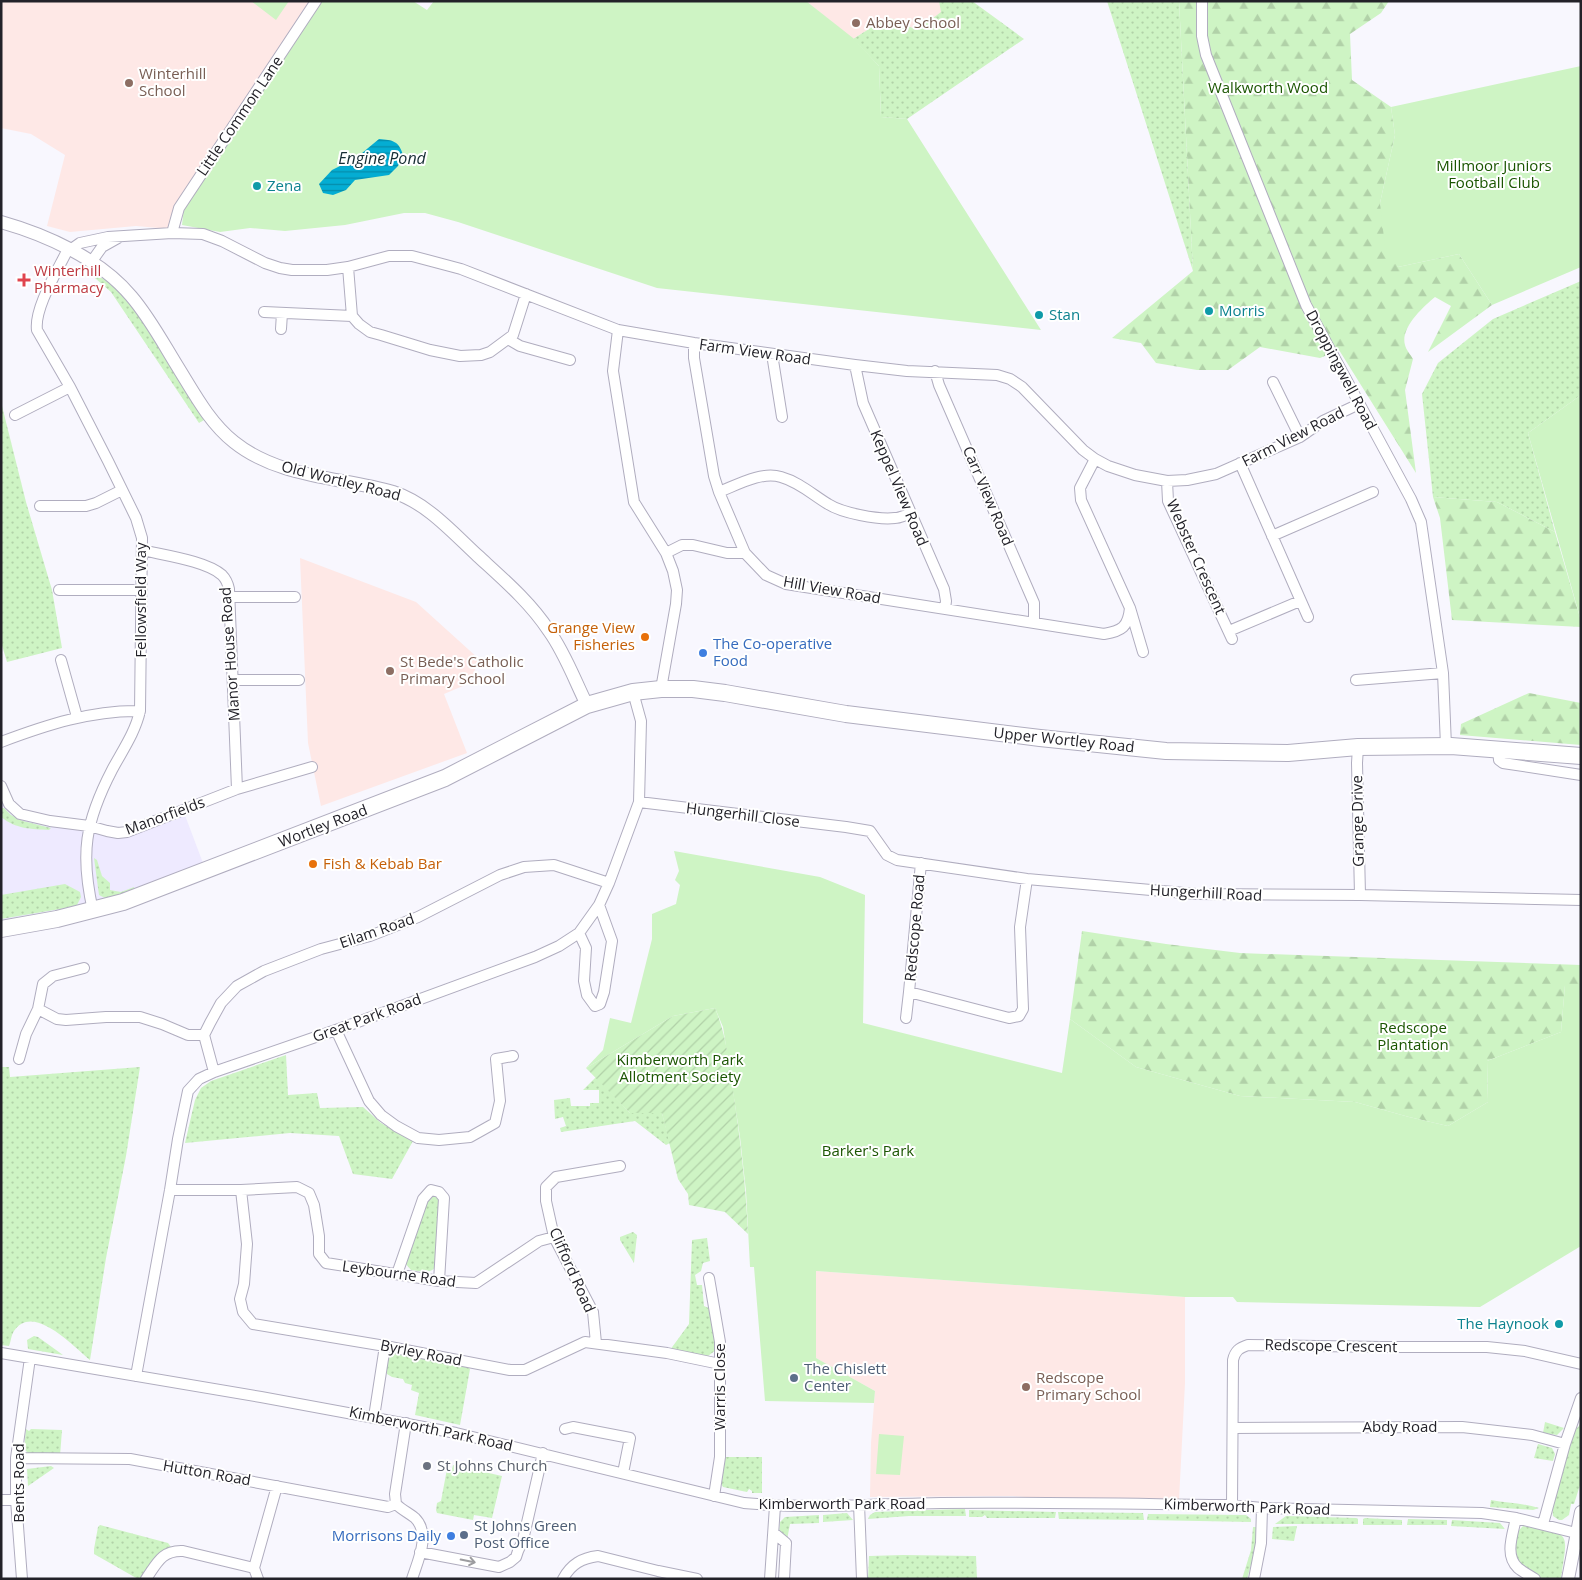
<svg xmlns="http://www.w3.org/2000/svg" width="1582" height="1580" font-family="'Open Sans',sans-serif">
	<defs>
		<pattern id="grass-dots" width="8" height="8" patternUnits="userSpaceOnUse" patternTransform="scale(1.25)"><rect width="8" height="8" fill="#cef4c4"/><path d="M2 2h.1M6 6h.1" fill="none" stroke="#b1d1a8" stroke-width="1.8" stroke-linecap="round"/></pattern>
		<pattern id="forest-firs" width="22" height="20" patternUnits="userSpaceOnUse" patternTransform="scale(1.25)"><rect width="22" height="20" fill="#cef4c4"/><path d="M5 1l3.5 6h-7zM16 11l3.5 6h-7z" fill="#b1d1a8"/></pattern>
		<pattern id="garden-furrows" width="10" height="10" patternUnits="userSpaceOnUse" patternTransform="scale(1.25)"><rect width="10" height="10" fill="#cef4c4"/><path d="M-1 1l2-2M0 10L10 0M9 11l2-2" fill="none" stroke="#b1d1a8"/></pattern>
		<pattern id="water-rules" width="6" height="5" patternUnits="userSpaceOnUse" patternTransform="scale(1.25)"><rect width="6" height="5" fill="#04add3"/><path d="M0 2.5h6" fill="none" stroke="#058cab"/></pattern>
	</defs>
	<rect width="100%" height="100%" fill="#f8f7fe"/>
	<path fill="#eeeaff" d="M1,799L13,809L118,833L183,810L206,871L1,929Z"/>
	<path fill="#fee8e6" d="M1,1H310L170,229L136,226L70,232L47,226L65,155L31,134L1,128Z
		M806,1H939L942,12L917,30L888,17L853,39Z
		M300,558L416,602L479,659L470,683L444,694L467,753L321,806L308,743Z
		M816,1271L1185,1297V1383L1179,1500L1050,1499L1013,1496L870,1497L871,1443L875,1391L816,1358Z"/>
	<path fill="url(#grass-dots)" d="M939,1H972L1024,39L907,119L881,117L879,66L853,39L888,17L917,30L941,12Z
		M1107,1H1179L1193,271Z
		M90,270L115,287L130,302L143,321L204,420L199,423L111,292L88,272Z
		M1581,281V395L1528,433L1555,532L1497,502L1433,497L1422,394L1438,363L1493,319Z
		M1,402L26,502L52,590L62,648L7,662L1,642Z
		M1,808H4L11,815L23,821L51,828L49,830C31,829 16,829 1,817Z
		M94,858L97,860L102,876L110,883V890L121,892L134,887L135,890L109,900L99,895Z
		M65,884L80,892L81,897L77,905L66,908L1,919V895Z
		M286,1055L288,1095L317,1093L320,1108L363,1107L381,1123L413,1141L392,1179L353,1174L339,1136L290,1133L185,1143L195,1100L201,1088L211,1081Z
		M1,1067H9L10,1077L140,1067L126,1156L106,1258L90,1360C74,1347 33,1302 14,1331C11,1335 11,1342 9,1346L1,1345Z
		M596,1077L630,1113H662L670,1143L666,1145L635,1121L561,1132L560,1128L566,1126L563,1117L555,1119L554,1100L570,1098L571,1106H590V1103H599V1090H583Z
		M434,1194L439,1198L436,1266C431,1275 420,1271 411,1270L405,1263L429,1197Z
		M633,1232L637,1235L634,1263L620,1240V1237Z
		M707,1238L710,1261L703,1263L701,1271L695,1275L697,1285H702L704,1306L711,1309L716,1350L708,1356L670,1350L689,1324L692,1240Z
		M34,1336L38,1337L63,1355L28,1349L27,1340Z
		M396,1352L465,1365L470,1369L460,1425L415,1415L419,1393L411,1390L412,1385L405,1383L403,1379L392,1377L387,1374C385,1365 387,1356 396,1352Z
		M1545,1422L1564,1428L1557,1435L1543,1433Z
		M1581,1422V1482L1574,1504H1571L1569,1515L1562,1520H1559L1553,1516C1550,1497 1568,1451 1574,1431L1579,1426Z
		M26,1429L29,1431L31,1429L62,1430L60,1456L28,1453L24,1449Z
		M1538,1444L1552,1448L1555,1454L1553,1461L1534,1458Z
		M725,1457H762V1493H752V1491L749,1489L747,1492L723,1487L720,1482Z
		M453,1465L502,1476L492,1518L474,1515L473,1520L437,1513L436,1510L437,1503L441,1501L447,1469H452Z
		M51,1466L54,1468L28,1486L27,1469Z
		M1491,1500C1507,1503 1523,1503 1539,1508L1533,1510L1490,1507Z
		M929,1510L965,1509L966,1516H909L868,1519L870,1515L875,1512Z
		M969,1510L1056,1512L1055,1518H987L985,1515L982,1517H969Z
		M1058,1512L1143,1513L1144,1520L1059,1519Z
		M847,1513L853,1520L823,1522V1515Z
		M1148,1514L1246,1515L1251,1519V1522L1147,1520Z
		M819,1515V1523L790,1524L787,1540L779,1534L780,1522L785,1517Z
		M1286,1516L1356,1518L1358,1519V1524H1275Z
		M1365,1518L1402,1520V1525H1363V1519Z
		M1408,1519L1447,1520V1525H1407Z
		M1452,1520L1500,1523L1505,1529L1451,1526Z
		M100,1525L168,1543L174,1551L146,1579H138L94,1554V1549L98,1527Z
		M1297,1526L1294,1541L1272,1539L1273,1527Z
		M1523,1526C1574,1534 1567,1531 1561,1579H1536C1524,1567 1511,1558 1515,1539C1517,1532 1518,1531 1523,1526Z
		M1253,1527H1257L1255,1550L1247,1579H1242L1251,1550Z
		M903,1555L976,1556L977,1579H868L869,1556Z"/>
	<path fill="url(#forest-firs)" d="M1179,1H1389L1381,13L1350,34L1352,80L1391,107L1395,135L1380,203L1398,267L1459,254L1492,305L1428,352L1451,306L1435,297C1423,307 1400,328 1405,345C1406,350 1411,355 1413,359L1405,390L1416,473L1339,350L1320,358L1260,347L1228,370H1197L1156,363L1141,343L1112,338L1193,271Z
		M1433,497L1497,502L1555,532L1581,621V627L1452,620L1440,518Z
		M1529,693L1581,703V745L1460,735L1461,724Z
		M1082,931L1166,944L1240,953L1581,965V985H1565L1561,1032L1487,1061L1488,1102L1448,1126L1409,1117L1355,1102L1240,1096L1136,1067L1070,1019Z"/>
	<path fill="#cef4c4" d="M251,1H289L276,20Z
		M316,1H413L427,10L434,1H806L853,38L879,66L881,117L907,119L1041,330L657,288L458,222L425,213H404L345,225L285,231L250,228L220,232L182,225L185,199Z
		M1581,66V267L1492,305L1459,254L1398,267L1385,247L1380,203L1395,135L1391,107Z
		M1581,395V621L1528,433Z
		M674,851L820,877L865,895L863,1023L1062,1073L1070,1019L1136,1067L1240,1096L1355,1102L1409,1117L1448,1126L1488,1102L1487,1061L1561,1032L1565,985H1581V1246L1480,1307L1237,1302L1233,1297H1185L816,1271V1358L875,1391L874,1403L765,1401L754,1267H750L746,1191L740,1137L723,1027L715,1008L673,1016L586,1068L603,1050L610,1018L631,1023L652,939V914L676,904L680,885L675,880L679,871Z
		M879,1434L904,1436L900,1475L876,1474Z"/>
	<path fill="url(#garden-furrows)" d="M715,1008C726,1034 729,1062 733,1090C740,1138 746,1185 748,1234L725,1212L689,1205L688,1194L678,1179L662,1113H630L586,1068L673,1016Z"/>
	<path fill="url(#water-rules)" d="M379,139C393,140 399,141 403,155L398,166L389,175L355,180L346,190L333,195L323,193L319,184L332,170L356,158Z"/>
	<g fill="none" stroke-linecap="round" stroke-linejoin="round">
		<defs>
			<path id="minor" d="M1202,1V36L1206,55L1306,305L1411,499L1421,522L1443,673L1446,746
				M172,233L179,208L316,1
				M68,249C58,270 34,308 37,330L70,387L108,461L136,518L142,538L140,711C135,733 122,751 112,770C85,822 80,854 93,911
				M70,250L80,243L108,237L172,233L203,234L222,241L265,263L280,268L292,270H327L348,267L389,256H412L461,269L618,330L694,343L855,365L907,371L997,375L1010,379L1022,387L1083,450L1095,459L1108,466L1135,475L1167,481L1187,480L1216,474L1300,437L1323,421L1359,404
				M92,261L102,247L118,238
				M348,267L352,316L359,324L370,332L381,335L430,350L460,356L481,355L490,352L513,335L526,294
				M264,312L352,316
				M281,329L282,313
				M618,330L613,371L634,502L666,553L673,571L677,590L676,604L661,689
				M508,339L520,346L570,360
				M694,343V358L714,476L719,492L745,553L766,575L786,584L1104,634C1122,631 1128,627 1130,608
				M772,354L782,417
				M855,365L863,403L944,589L946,601L945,609
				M935,371L939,385L1034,603V622
				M1273,382L1300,437
				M15,415L70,387
				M1095,459L1080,488L1081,500L1130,608L1143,652
				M1240,463L1308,617
				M1167,481L1168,501L1232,639
				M719,492C737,485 761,471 781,477C799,482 813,495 828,504C842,513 878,520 895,518C900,518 905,515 910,514
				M40,506H86L96,503L122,490
				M1272,536L1373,492
				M142,550C163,555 207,561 222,575C226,579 228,584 229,589L237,789
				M666,553L682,545H693L727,553H745
				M59,590H142
				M230,597H295
				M1229,631L1300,601
				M61,660L77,717
				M234,680H299
				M1356,680L1443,673
				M1,742C46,725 92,710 140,711
				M1358,747L1357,763L1360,895
				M1498,749L1499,760L1503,763L1581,775
				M1,786L9,804L20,814L50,821L89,826L107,831L118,833L127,832L237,789L312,767
				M639,802L846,827L870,831L887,855L897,860L1027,879L1196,894L1360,895L1581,900
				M921,863L909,992L1009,1018L1019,1016L1023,1009L1020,927L1027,879
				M579,933L586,948L584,981L587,995L595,1006L600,1004L604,992L612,941L599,905
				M38,1009L57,1019L66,1020L106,1017H140L162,1024L188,1035H204
				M906,1018L909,992
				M336,1030L369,1101L381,1115L396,1126L418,1138L439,1140L470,1137L495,1123L500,1101L496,1059L513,1056
				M19,1059L26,1034L38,1009L43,984L53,976L84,968
				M214,1072L204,1035L210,1023L221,1003L237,986L264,971L321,949L370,936L418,917L500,875L524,867L554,865L609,883
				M170,1190H241L297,1187L309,1193L314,1205L319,1236V1254L326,1263L439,1281L476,1283L539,1241L554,1237
				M241,1190L247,1244L244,1284L240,1299L243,1312L253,1324L385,1346L510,1370H525L585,1342L667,1353L720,1364
				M397,1274L423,1199L431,1190L439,1192L444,1198L439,1281
				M709,1278L720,1342V1457L714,1496
				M596,1343L593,1312L554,1237L546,1201V1187L556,1177L620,1166
				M1,1353L261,1397L456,1433L744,1503C809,1509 876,1504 941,1503C1038,1502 1135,1504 1232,1505L1262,1508L1482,1513L1516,1518L1576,1533
				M136,1376L170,1190L178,1139L188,1091L199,1079L214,1072L336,1030L535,957L559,946L579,933L599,905L609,883L639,802L641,721L633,692
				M374,1417L385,1346
				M1233,1428L1462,1427L1532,1435L1565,1444
				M565,1429L573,1427L630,1438L623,1473
				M16,1458L130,1459L388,1507L396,1504
				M1,1500H16
				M396,1504C402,1510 409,1513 415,1518C431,1534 418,1560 412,1579
				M396,1504L395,1494L406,1423
				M859,1504L862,1579
				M1232,1505L1233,1360C1235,1351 1239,1348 1248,1345L1380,1347H1487L1525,1351L1581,1364
				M1516,1518C1513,1534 1504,1555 1518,1568C1523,1572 1529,1575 1535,1579
				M1543,1524L1565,1444L1581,1398
				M774,1533L786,1543L784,1579
				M420,1552L499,1567L510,1562L516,1557L518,1551L523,1540L543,1453
				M22,1579L16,1500V1458L30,1358
				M146,1579C157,1563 162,1550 183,1551L254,1568
				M258,1579L254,1568L277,1486
				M563,1579C571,1564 582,1558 598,1556L658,1571L697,1579
				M770,1579L775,1506
				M1254,1579L1261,1543L1262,1508"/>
			<path id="tertiary" d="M1,222C47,235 100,259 131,296C150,318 164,345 179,369C195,395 210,423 234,442C279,478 340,477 393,492C427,503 452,532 478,556C503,579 530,602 549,631C565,653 575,681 587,705
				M1568,1579L1581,1512"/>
			<path id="primary" d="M1,929L57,919L123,902L445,778L587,705L633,692L661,689H693L725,693L846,714L1040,738L1166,751L1288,753L1358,747L1451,746L1581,756"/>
		</defs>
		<use href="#minor" stroke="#b0adbf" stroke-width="12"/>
		<use href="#tertiary" stroke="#b0adbf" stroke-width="14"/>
		<use href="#primary" stroke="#b0adbf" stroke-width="18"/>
		<use href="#minor" stroke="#fff" stroke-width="10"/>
		<use href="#tertiary" stroke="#fff" stroke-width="12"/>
		<use href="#primary" stroke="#fff" stroke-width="16"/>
	</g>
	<defs><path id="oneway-shaft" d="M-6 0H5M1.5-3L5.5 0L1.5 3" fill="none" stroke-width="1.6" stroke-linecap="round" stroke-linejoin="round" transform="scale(1.25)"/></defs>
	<use stroke="#9c9c9f" href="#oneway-shaft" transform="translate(468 1561) rotate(11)"/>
	<g fill="#8d6e63" stroke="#fff" stroke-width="2">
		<circle cx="856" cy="23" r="5"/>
		<circle cx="129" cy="83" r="5"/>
		<circle cx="390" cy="671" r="5"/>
		<circle cx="1026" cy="1387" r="5"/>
	</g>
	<g fill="#0f9aa8" stroke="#fff" stroke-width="2">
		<circle cx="257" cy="186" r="5"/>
		<circle cx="1209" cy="311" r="5"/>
		<circle cx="1039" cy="315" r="5"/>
		<circle cx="1559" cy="1324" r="5"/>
	</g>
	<path fill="#e0444e" stroke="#fff" stroke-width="2" d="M21.5 272.5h5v5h5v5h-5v5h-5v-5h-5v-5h5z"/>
	<g fill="#e8710a" stroke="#fff" stroke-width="2">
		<circle cx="645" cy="637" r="5"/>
		<circle cx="313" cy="864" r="5"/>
	</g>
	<g fill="#3f7fe0" stroke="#fff" stroke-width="2">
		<circle cx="703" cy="653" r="5"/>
		<circle cx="451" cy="1536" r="5"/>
	</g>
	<g fill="#5c6f8a" stroke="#fff" stroke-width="2">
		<circle cx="794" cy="1378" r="5"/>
		<circle cx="464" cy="1535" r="5"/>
	</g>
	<circle fill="#6b7280" stroke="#fff" stroke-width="2" cx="427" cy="1466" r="5"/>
	<g text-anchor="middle" stroke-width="4" stroke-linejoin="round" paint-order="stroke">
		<g font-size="15" fill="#785e54" stroke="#fff" text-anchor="start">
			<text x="866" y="28">Abbey School</text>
			<text x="139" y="79">Winterhill<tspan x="139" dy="17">School</tspan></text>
			<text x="400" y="667">St Bede's Catholic<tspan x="400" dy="17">Primary School</tspan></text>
			<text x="1036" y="1383">Redscope<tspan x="1036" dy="17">Primary School</tspan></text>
		</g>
		<g font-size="15" fill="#1a5501" stroke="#fff">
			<text x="1268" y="93">Walkworth Wood</text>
			<text x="1494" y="171">Millmoor Juniors<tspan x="1494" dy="17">Football Club</tspan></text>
			<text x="1413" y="1033">Redscope<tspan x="1413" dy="17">Plantation</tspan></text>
			<text x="680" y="1065">Kimberworth Park<tspan x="680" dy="17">Allotment Society</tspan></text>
			<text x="868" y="1156">Barker's Park</text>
		</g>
		<g font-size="15" fill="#232229" stroke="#fff">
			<text transform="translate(240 116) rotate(-56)" y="5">Little Common Lane</text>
			<text transform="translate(755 352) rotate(8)" y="5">Farm View Road</text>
			<text transform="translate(1341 370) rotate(62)" y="5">Droppingwell Road</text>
			<text transform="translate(1293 437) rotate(-27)" y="5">Farm View Road</text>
			<text transform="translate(341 481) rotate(14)" y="5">Old Wortley Road</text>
			<text transform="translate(899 488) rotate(67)" y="5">Keppel View Road</text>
			<text transform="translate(988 496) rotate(67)" y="5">Carr View Road</text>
			<text transform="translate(1196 557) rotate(66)" y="5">Webster Crescent</text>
			<text transform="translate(832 590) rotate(10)" y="5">Hill View Road</text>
			<text transform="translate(141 600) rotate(-90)" y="5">Fellowsfield Way</text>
			<text transform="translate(230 654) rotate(-94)" y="5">Manor House Road</text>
			<text transform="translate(1064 740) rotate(6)" y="5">Upper Wortley Road</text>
			<text transform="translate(743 815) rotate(7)" y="5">Hungerhill Close</text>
			<text transform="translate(165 816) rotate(-20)" y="5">Manorfields</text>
			<text transform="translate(1358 821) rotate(-91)" y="5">Grange Drive</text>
			<text transform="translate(323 826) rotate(-21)" y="5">Wortley Road</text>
			<text transform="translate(1206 893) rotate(3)" y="5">Hungerhill Road</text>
			<text transform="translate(915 928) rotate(-85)" y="5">Redscope Road</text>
			<text transform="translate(377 931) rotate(-19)" y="5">Eilam Road</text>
			<text transform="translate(367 1018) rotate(-20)" y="5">Great Park Road</text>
			<text transform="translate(572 1270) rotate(66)" y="5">Clifford Road</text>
			<text transform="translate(399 1274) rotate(8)" y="5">Leybourne Road</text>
			<text transform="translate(1331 1346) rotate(1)" y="5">Redscope Crescent</text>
			<text transform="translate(421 1353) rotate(11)" y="5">Byrley Road</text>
			<text transform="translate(720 1387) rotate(-90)" y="5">Warris Close</text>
			<text x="1400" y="1432">Abdy Road</text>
			<text transform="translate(431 1429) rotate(12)" y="5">Kimberworth Park Road</text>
			<text transform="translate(207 1473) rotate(10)" y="5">Hutton Road</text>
			<text transform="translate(19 1483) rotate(-90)" y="5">Bents Road</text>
			<text x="842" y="1509">Kimberworth Park Road</text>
			<text transform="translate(1247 1507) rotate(2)" y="5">Kimberworth Park Road</text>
		</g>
		<g font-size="15" fill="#0d838f" stroke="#fff" text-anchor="start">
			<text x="267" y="191">Zena</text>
			<text x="1219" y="316">Morris</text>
			<text x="1049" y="320">Stan</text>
			<text x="1549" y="1329" text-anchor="end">The Haynook</text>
		</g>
		<g font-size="15" fill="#be3a42" stroke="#fff" text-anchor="start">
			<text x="34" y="276">Winterhill<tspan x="34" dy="17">Pharmacy</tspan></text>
		</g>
		<g font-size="15" fill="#c56008" stroke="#fff" text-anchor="end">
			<text x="635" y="633">Grange View<tspan x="635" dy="17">Fisheries</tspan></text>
			<text x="323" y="869" text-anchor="start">Fish &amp; Kebab Bar</text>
		</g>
		<g font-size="15" fill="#366cbe" stroke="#fff" text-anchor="start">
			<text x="713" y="649">The Co-operative<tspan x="713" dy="17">Food</tspan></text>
			<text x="441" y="1541" text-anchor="end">Morrisons Daily</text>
		</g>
		<g font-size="15" fill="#4e5e75" stroke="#fff" text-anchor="start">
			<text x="804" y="1374">The Chislett<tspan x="804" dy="17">Center</tspan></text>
			<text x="474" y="1531">St Johns Green<tspan x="474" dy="17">Post Office</tspan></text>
		</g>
		<g font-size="15" fill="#5b616d" stroke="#fff" text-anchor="start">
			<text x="437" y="1471">St Johns Church</text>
		</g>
		<g font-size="16" font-style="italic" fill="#172d34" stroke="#fff">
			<text x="382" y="164">Engine Pond</text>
		</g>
	</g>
	<rect width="1582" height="1580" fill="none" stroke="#232229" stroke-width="5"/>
</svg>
